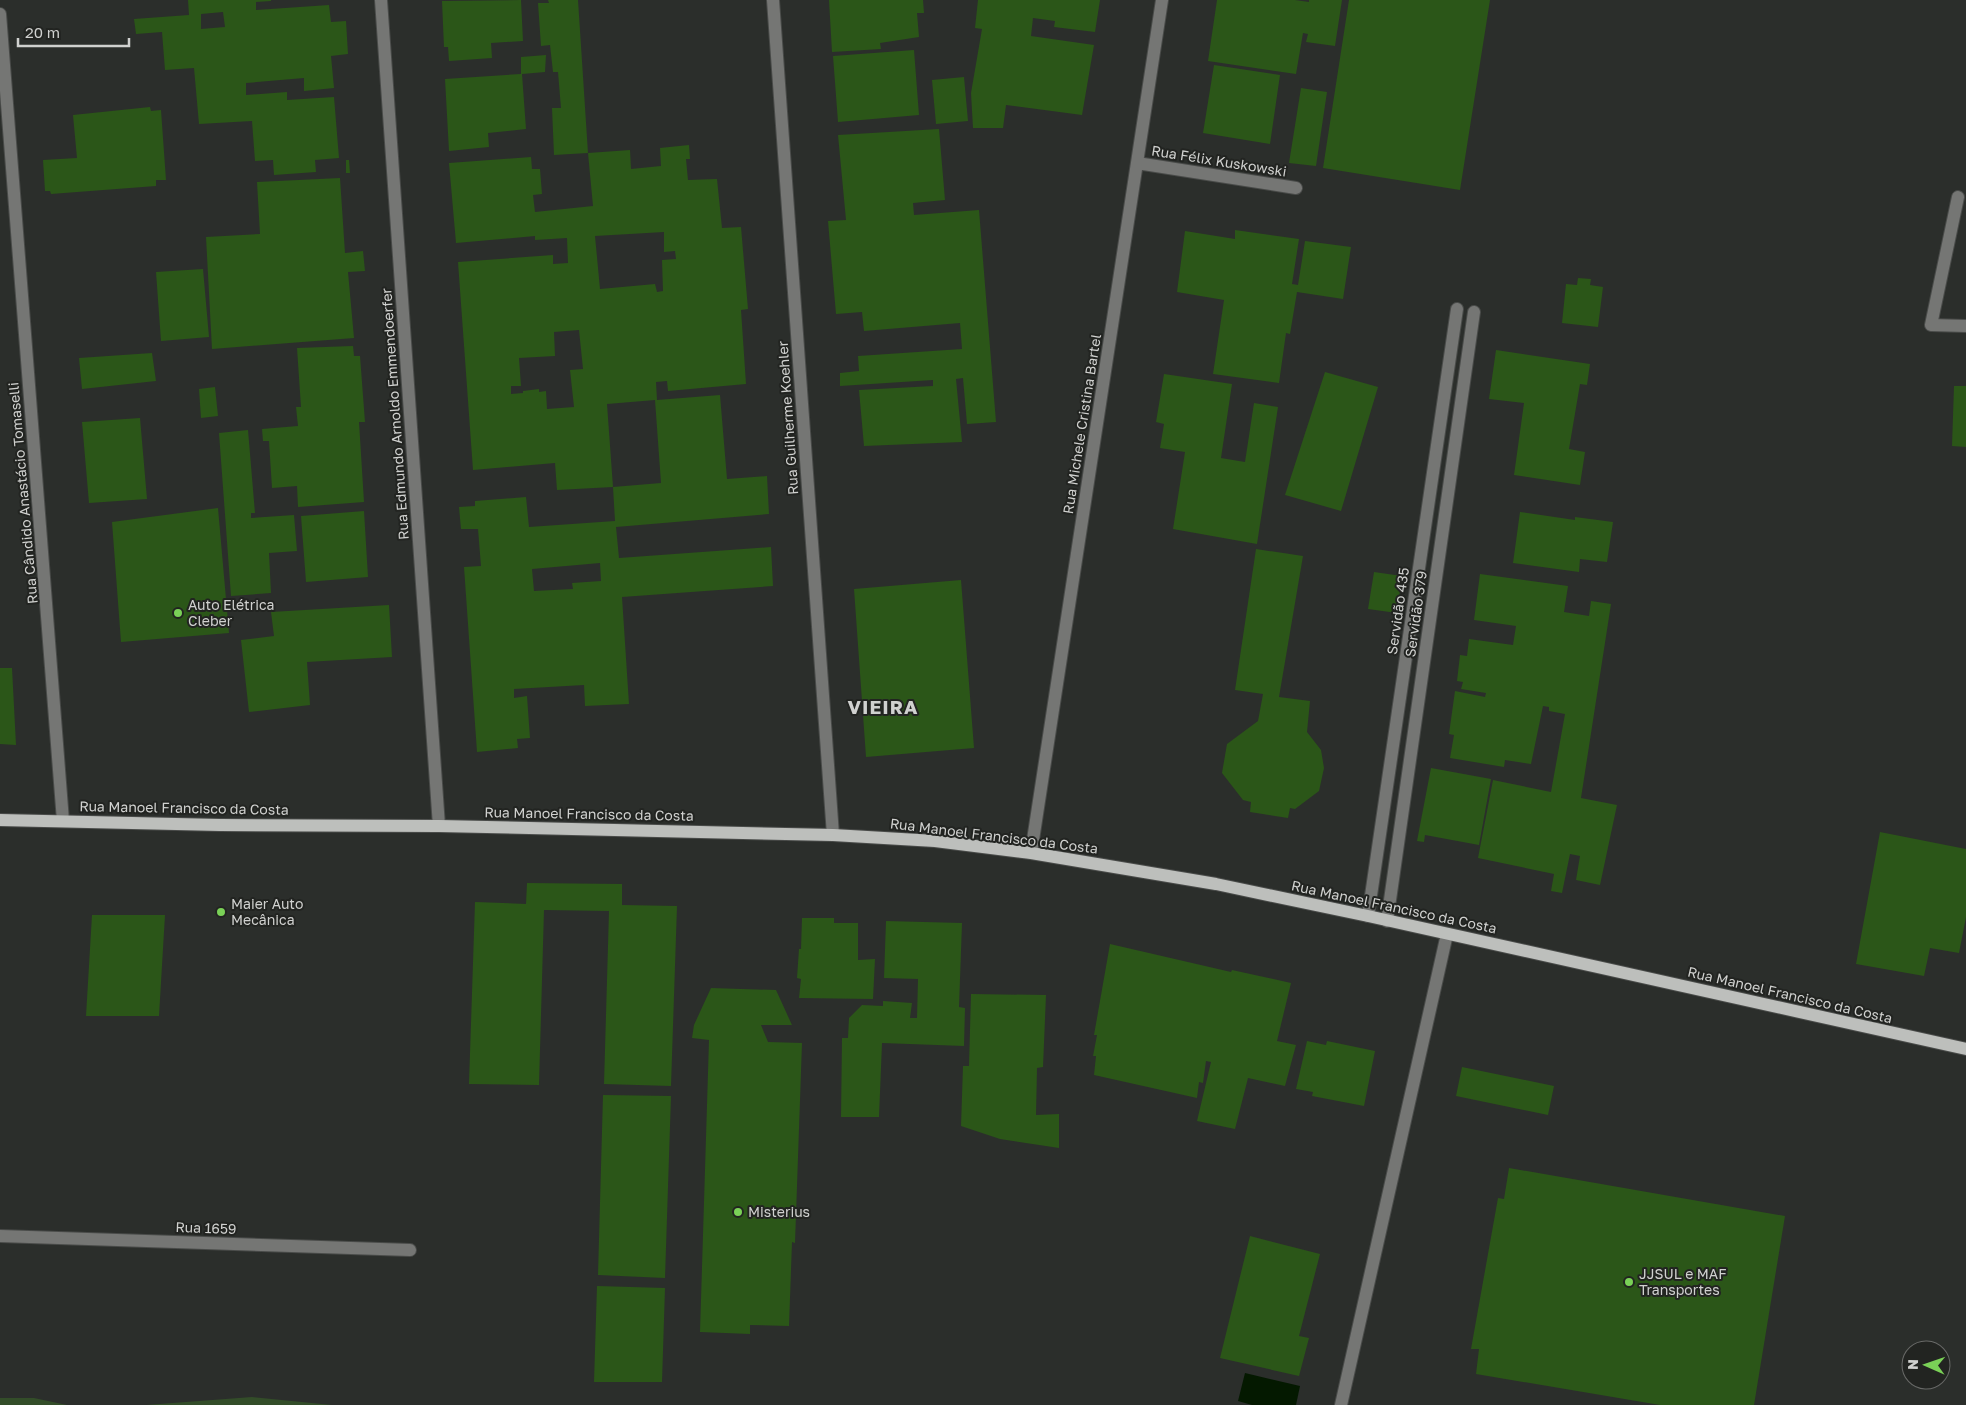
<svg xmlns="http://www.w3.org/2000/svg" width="1966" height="1405" font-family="'Golos Text',sans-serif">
	<rect width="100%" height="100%" fill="#2b2e2b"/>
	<path fill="#334d29" d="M252,1397L332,1405H145H146Z
		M0,1398H34L67,1405H0Z"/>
	<path fill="#041900" d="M1245,1373L1300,1386L1296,1405H1252L1238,1401Z"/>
	<path fill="#2b5618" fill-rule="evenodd" d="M188,0H271V1L256,2V10L329,5L331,22L346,21L348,54L331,56L334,88L304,91V78L246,83V95L287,92V100L334,97L339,158L315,160L316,172L274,175L273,160L255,161L252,121L199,124L194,68L165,70L162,32L136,34L134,19L189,15ZM223,12L225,27L201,29V14Z
		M521,0L523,41L491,43L492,58L449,61L448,47H444L442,1Z
		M548,0H578L588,153L554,155L552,108H561L558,72H553L550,45L541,46L538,3H549Z
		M829,0H923L924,13H917L919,37L880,43L881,49L832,52Z
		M978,0H1100L1095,32L1054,27L1055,21L1033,18L1031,36L1094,45L1082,115L1006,105L1003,128H973L971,93L982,29L975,28Z
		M1217,0H1295L1309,2V0H1342L1335,46L1306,42L1308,34L1303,33L1296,74L1208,61Z
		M1349,0H1490L1460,190L1323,168Z
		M914,50L919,115L838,122L833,56Z
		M546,55L545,72L522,74L526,129L488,133L489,147L449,151L445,79L521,74V57Z
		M1214,65L1280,75L1270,144L1203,133Z
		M964,77L968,121L936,124L932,80Z
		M1301,88L1327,92L1316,166L1289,163Z
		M150,107L151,111L161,110L166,180H156V186L51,194L50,191H45L43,160L77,158L73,115Z
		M939,129L945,200L913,203L914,215L979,210L996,422L967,424L963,378L956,379L962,442L864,446L859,390L933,386V380L840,386V373L859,371L858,356L962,349L960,323L864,331L862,312L836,314L828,221L846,220L838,135Z
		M689,145L690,159H686L688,180L717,179L722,228L741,227L748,309L741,310L746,384L668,391L667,381L656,382L657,400L720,395L727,479L767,476L769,514L616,527L619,558L771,547L773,586L622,597L629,704L585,706L584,685L514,689V698L527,696L530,738L517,739L518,748L477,752L464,567L481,566L478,529H461L459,507L475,506V501L526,497L529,527L615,521L613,487L661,483L655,400L607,404L613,487L557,490L555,463L473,470L458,262L553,255V264L568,263L567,238L535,240V236L456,243L449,163L531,157L532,169H540L542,194L533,195L535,212L593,206L588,153L630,150L631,169L661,166L660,148ZM664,232V252L675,251L676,259L662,260L663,291L657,292L655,284L600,289L595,236ZM579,330L583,369L570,370L574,407L547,409L546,391L539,392V389L523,391V393L511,394V386H521L519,358L555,356L554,332ZM600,563L601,581L572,583L573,589L534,591L532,569Z
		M346,160H349L350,173H346Z
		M340,178L345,253L363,251L365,271L348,272L354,338L212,349L206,237L260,234L257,182Z
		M1235,230L1299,239L1292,284L1298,285L1305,241L1351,247L1343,299L1297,292L1290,334L1286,333L1279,383L1213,374L1224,300L1177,292L1185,231L1235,239Z
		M203,269L209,337L161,341L156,272Z
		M1578,278L1591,279L1590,285L1603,287L1598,327L1562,323L1566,284L1577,285Z
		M353,346L354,356H360L365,422H359L364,502L298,507L297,486L272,488L269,441H263L262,429L298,426L296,407H301L297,348Z
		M1496,350L1590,364L1587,385L1580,384L1569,449L1585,452L1580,485L1514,475L1524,403L1489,399Z
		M152,353L156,381L82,389L79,358Z
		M1325,372L1378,387L1341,511L1285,495Z
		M1164,374L1232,384L1221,458L1245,462L1254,403L1278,407L1257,544L1173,529L1185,452L1160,448L1164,424L1156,422Z
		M1954,386H1966V447L1952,446Z
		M215,387L218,416L201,418L199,389Z
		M140,418L147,499L89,503L82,422Z
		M248,430L255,513H251V518L294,515L297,551L269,553L271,593L231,596L219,433Z
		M218,508L229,633L121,642L112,522Z
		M364,511L368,577L306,582L301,516Z
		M1520,512L1575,520V517L1613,522L1607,562L1580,559L1579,572L1513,563Z
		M1256,549L1303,556L1279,697L1310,701L1307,732L1321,750L1324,768L1319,791L1295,809L1290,808L1288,818L1250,812L1251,802L1243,800L1222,773L1227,744L1258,721L1263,694L1235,690Z
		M1374,572L1402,576L1397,613L1368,609Z
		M1480,574L1568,586L1564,612L1589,616L1591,601L1611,604L1581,798L1617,805L1600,885L1576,880L1580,856L1570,854L1562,893L1551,891L1554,874L1478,858L1493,780L1551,792L1565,714L1549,711V707L1543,706L1531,764L1505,760L1504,767L1450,758L1454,735L1449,734L1455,691L1485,697L1486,693L1461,689L1463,682L1457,681L1460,655L1467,656L1469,639L1513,645L1516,626L1474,620Z
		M961,580L974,748L866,757L854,589Z
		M389,605L392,657L307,662L310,705L249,712L241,640L274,636L271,612Z
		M0,668H12L16,745L0,744Z
		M1431,768L1491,779L1479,845L1425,835L1424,842L1417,841Z
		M1880,832L1966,849V917L1959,953L1930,948L1924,976L1856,964Z
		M527,883L622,884V905L677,906L671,1086L604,1084L609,911L544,910L539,1085L469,1084L475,902L526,904Z
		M92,915H165L159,1016H86Z
		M802,918H834V923H858V960L875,959L873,999L799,998L801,979L797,978L799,949H801Z
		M886,921L962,923L959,1007L965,1008L964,1046L882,1043L879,1117H841L842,1038H848L849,1018L862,1005L883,1006V1001L912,1003L910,1018H917L918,979L884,978Z
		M1110,944L1231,972L1232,970L1291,983L1277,1041L1296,1045L1285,1086L1248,1078L1235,1129L1197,1121L1211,1062L1206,1061L1203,1083L1199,1082L1197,1098L1094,1075L1096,1056H1093L1097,1035H1094Z
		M711,988L776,990L792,1025H761L768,1042L802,1043L795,1243L792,1242L789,1326L750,1325V1334L700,1332L709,1040L692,1038L694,1025Z
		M971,994L1046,995L1043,1067L1037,1068L1036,1115L1059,1114V1148L1000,1139L961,1126L963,1066H969Z
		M1307,1041L1326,1045L1327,1041L1375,1051L1364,1106L1312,1096L1313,1092L1296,1089Z
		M1462,1067L1554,1086L1548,1115L1456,1096Z
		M603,1095L671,1096L665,1278L598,1275Z
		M1509,1168L1785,1216L1754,1405H1660L1476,1374L1479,1349H1471L1498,1198L1504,1199Z
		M1250,1236L1320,1254L1299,1336L1309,1338L1299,1376L1220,1358Z
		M597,1286L665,1288L662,1382H594Z"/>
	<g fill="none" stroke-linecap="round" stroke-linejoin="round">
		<defs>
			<path id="minor" d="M381,0L439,826
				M773,0L833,835
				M0,14L63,821
				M1137,163L1296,188
				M1958,197L1931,325L1966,326
				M1031,853L1162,0
				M1368,916L1457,309
				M1387,921L1474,312
				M0,1236L410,1250
				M1341,1405L1447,934"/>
			<path id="major" d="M0,820L220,825L439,826L833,835L935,841L1031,853L1216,884L1368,916L1966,1049"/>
		</defs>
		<use href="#minor" stroke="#494b49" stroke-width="14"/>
		<use href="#major" stroke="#494b49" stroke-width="14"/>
		<use href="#minor" stroke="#757674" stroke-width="12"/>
		<use href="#major" stroke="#bdbfbc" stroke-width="12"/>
	</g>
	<g fill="#7ad157" stroke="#222421" stroke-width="2">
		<circle cx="178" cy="613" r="5"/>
		<circle cx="221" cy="912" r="5"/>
		<circle cx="738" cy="1212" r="5"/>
		<circle cx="1629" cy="1282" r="5"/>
	</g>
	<g text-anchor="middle" stroke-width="4" stroke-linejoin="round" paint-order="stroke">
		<g font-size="14" fill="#d0d1cf" stroke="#222421">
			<text transform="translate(1219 161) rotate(9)" y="5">Rua Félix Kuskowski</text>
			<text transform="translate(395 414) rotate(-94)" y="5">Rua Edmundo Arnoldo Emmendoerfer</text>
			<text transform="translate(788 418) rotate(-94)" y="5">Rua Guilherme Koehler</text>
			<text transform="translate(1082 424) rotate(-81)" y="5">Rua Michele Cristina Bartel</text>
			<text transform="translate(23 493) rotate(-95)" y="5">Rua Cândido Anastácio Tomaselli</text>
			<text transform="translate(1398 611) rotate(-82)" y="5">Servidão 435</text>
			<text transform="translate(1416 614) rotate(-82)" y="5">Servidão 379</text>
			<text transform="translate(184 808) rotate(1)" y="5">Rua Manoel Francisco da Costa</text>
			<text transform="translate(589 814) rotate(1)" y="5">Rua Manoel Francisco da Costa</text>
			<text transform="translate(994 836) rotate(7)" y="5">Rua Manoel Francisco da Costa</text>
			<text transform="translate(1394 907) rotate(12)" y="5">Rua Manoel Francisco da Costa</text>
			<text transform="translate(1790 995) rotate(13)" y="5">Rua Manoel Francisco da Costa</text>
			<text transform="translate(206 1228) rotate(2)" y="5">Rua 1659</text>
		</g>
		<g font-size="14" fill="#d0d1cf" stroke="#222421" text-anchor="start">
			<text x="188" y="610">Auto Elétrica<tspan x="188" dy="16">Cleber</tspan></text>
			<text x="231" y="909">Maier Auto<tspan x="231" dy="16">Mecânica</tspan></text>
			<text x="748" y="1217">Misterius</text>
			<text x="1639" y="1279">JJSUL e MAF<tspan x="1639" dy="16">Transportes</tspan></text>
		</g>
		<g font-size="19" font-weight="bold" letter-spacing="1" fill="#d0d1cf" stroke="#222421">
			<text x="883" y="714">VIEIRA</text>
		</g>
	</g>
	<g transform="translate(1926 1365) rotate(272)"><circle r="24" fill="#222421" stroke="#686967"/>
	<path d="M0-4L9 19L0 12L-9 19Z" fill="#7ad157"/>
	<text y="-8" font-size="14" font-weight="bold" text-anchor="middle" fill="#d0d1cf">N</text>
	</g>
	<path d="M18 38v8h111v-8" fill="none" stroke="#d0d1cf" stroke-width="2.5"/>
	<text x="25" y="38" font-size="15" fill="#d0d1cf" stroke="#222421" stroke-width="4" paint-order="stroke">20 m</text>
</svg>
